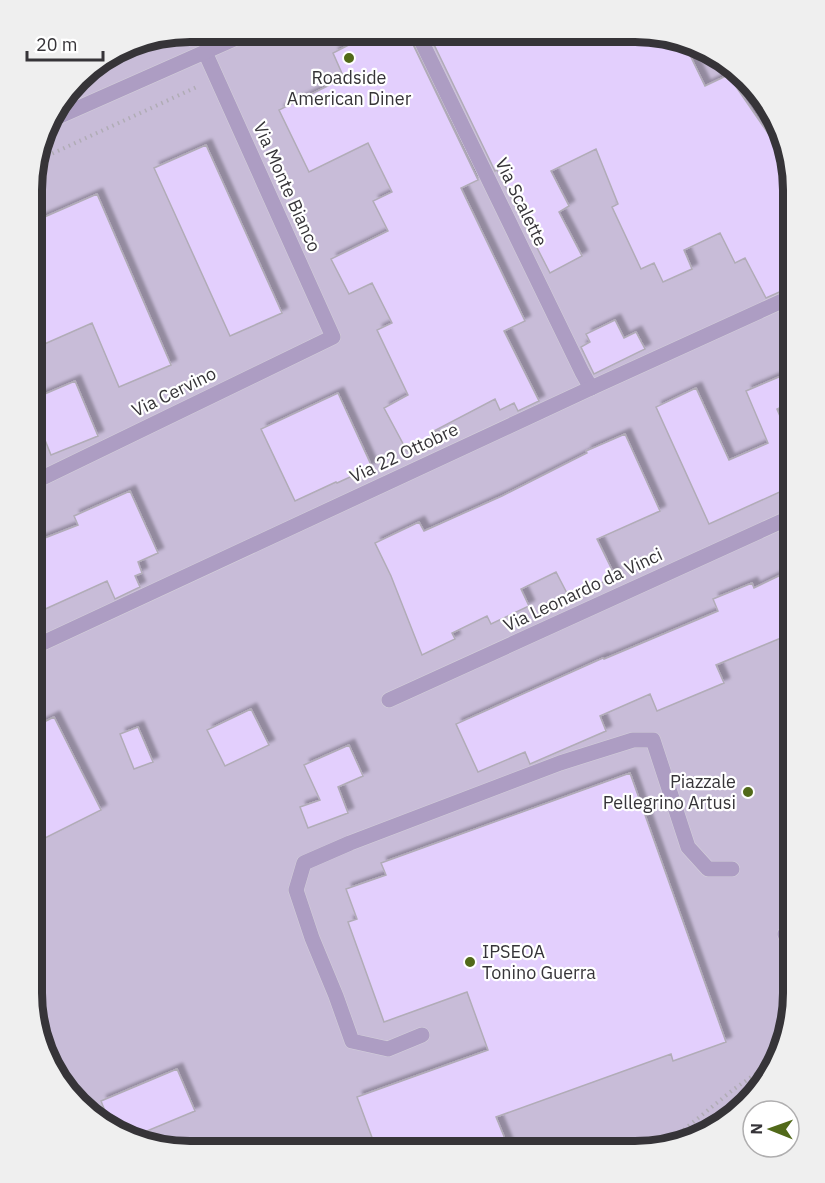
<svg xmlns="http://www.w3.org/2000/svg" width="825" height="1183" font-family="'IBM Plex Sans',sans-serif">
	<defs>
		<filter id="shadow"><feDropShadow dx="5.5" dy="-5.5" stdDeviation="1.5" flood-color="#0004"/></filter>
	</defs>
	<rect width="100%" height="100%" fill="#f7f2fd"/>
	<path fill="#c8bcd8" d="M190,32L656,33L731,64L777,120L793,190V1004L767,1081L705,1135L635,1151L170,1150L94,1119L48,1063L32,993L33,169L53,111L86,71L139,40Z"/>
	<path fill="#e3cffd" stroke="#b1acb7" stroke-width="1.5" filter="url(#shadow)" d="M374,32H407L478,180L461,188L525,321L504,331L539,401L518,411L514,403L500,410L495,399L430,433L433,438L407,451L384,408L408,395L377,330L392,323L372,283L349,294L331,259L388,231L373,201L392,192L368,143L309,172L279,110L344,78L333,53Z
		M428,32L656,33L685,45L705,86L728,75L785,158L778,161L793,195V235L781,241L793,264V286L766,298L745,258L735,263L720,233L684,250L692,269L663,282L654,263L641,269L612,207L618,204L596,149L551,171L569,206L559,212L582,256L550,273L497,170L495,171Z
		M206,145L282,313L230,336L154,168Z
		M97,194L171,365L119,387L92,323L33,349V222Z
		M615,320L624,338L636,332L645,349L594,374L581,347L590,342L586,334Z
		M793,371V401L777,409L793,447V486L709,524L656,407L696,388L729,460L768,443L746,391Z
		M75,381L98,436L51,455L33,410V399Z
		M338,393L372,467L337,483L336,482L295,501L261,429Z
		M625,434L660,511L597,539L615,576L570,599L556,572L521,589L529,606L491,624L487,616L452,633L455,639L422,655L391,576L375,543L419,522L424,531L502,496L587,453L586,451Z
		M130,491L158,553L138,562L142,573L135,576L140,587L115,599L107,581L32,615V543L78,525L74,516Z
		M793,569V633L716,665L724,683L657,711L650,694L600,716L606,731L530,764L525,752L478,772L456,724L603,658L604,659L718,611L713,599L752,583L754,588Z
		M251,709L269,745L225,766L207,730Z
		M54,717L101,810L41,840L32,823V728Z
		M138,727L153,762L134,769L120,734Z
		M349,745L363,776L338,787L348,813L308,828L300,807L320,800L304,765Z
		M630,773L726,1042L673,1061L671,1054L496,1117L510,1151H377L357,1097L488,1050L467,992L384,1022L348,922L357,919L346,889L386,875L381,863Z
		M177,1069L195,1111L135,1136L111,1126L101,1101Z"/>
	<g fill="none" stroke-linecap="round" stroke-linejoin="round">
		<defs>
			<path id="service" d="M785,934L793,954
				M422,1035L388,1049L352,1041L336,996L312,938L296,890L304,863L350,843L560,763L633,740H653L688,847L708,869H732"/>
			<path id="minor" d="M417,32L582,372L591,388
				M32,483L333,337L205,52
				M389,700L793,516"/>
			<path id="tertiary" d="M49,121L250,32
				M32,648L591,388L793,296"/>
		</defs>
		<use href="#service" stroke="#d4d0da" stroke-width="16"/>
		<use href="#minor" stroke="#d4d0da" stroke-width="16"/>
		<use href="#tertiary" stroke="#d4d0da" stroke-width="16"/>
		<path stroke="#b0acb5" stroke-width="4" stroke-dasharray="1.5 4.5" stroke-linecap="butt" d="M81,76L176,34
			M36,161L199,86
			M665,1145L734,1089L773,1062"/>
		<use href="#service" stroke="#ad9dc3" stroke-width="15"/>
		<use href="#minor" stroke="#ad9dc3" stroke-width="15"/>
		<use href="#tertiary" stroke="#ad9dc3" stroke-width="15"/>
	</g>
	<g fill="#516919" stroke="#fff" stroke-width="2">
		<circle cx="349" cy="58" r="6"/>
		<circle cx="748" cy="792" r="6"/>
		<circle cx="470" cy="962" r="6"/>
	</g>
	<g text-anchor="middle" stroke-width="4.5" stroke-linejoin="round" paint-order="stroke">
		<g font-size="18" fill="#363438" stroke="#fff">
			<text x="349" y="84">Roadside<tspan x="349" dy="21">American Diner</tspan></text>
			<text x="736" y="788" text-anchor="end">Piazzale<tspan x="736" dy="21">Pellegrino Artusi</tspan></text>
			<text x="482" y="958" text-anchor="start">IPSEOA<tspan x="482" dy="21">Tonino Guerra</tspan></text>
		</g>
		<g font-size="18" fill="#363438" stroke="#fff">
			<text transform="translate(287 187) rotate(66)" y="6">Via Monte Bianco</text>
			<text transform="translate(521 202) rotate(64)" y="6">Via Scalette</text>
			<text transform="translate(174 392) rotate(-26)" y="6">Via Cervino</text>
			<text transform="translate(404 453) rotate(-25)" y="6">Via 22 Ottobre</text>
			<text transform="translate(583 590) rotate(-25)" y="6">Via Leonardo da Vinci</text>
		</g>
	</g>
	<path d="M0 0H825V1183H0ZM190 42H635A148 148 0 0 1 783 190V993A148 148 0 0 1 635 1141H190A148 148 0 0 1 42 993V190A148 148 0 0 1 190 42Z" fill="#efefef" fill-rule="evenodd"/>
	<path fill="none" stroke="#363438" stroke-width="8" d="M190 42H635A148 148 0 0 1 783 190V993A148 148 0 0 1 635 1141H190A148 148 0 0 1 42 993V190A148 148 0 0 1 190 42Z"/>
	<g transform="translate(771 1129) rotate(271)"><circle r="28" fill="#ffffff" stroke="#afaeaf" stroke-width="1.5"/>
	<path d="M0-4.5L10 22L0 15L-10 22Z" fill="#516919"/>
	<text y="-9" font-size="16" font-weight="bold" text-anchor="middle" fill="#363438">N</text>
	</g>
	<path d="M27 51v9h76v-9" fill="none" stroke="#363438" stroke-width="3"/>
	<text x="36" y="51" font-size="18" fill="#363438" stroke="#ffffff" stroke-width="4.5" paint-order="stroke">20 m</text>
</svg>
